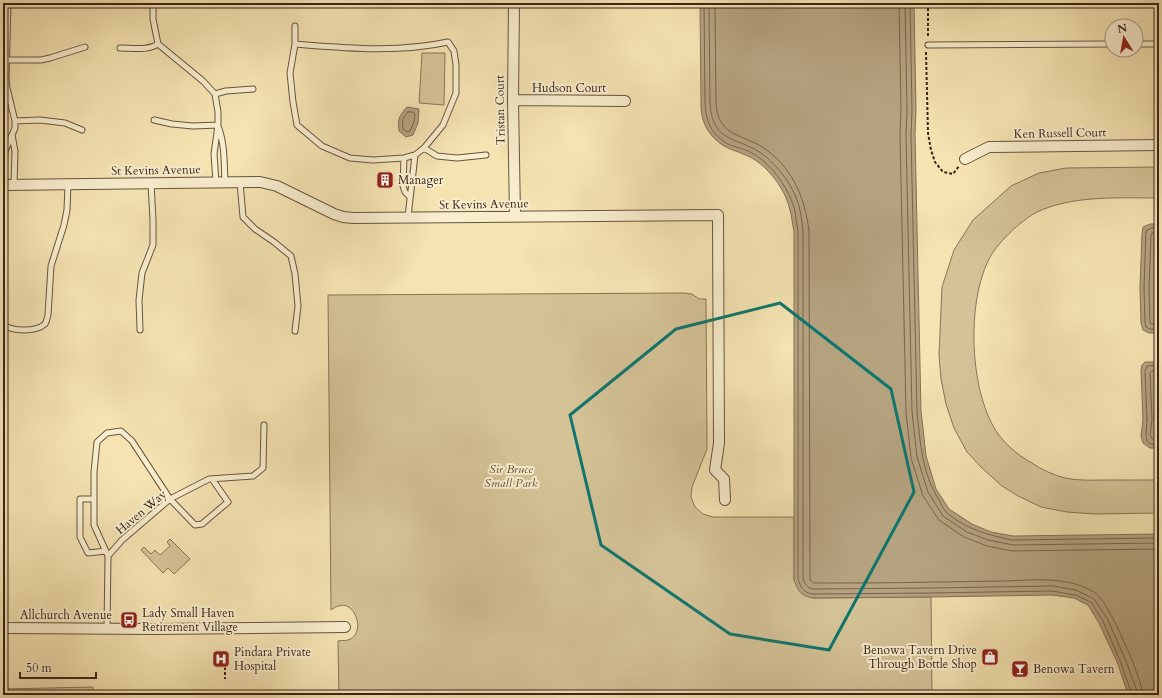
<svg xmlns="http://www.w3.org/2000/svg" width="1162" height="698" font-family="Cardo,serif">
	<rect width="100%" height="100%" fill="#f5e3b2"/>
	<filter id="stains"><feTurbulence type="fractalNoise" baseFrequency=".005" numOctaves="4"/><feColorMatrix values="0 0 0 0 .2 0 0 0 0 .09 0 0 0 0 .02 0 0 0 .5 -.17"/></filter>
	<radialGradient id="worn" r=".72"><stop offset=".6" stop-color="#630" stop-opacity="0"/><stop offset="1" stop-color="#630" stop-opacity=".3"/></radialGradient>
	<path fill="#d5c398" stroke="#86745a" d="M422,53H445L444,105L419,103Z
		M1159,167V198C1120,198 1073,195 1037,212C1021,220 995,245 988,261C967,305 970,384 993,426C1001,441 1017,455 1032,463C1042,470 1054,475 1065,478C1079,481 1094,480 1108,480C1125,480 1142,480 1159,480V513L1095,514L1067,512L1041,507L1018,496L1002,486L983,469L967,452L954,428L946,404L941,379L939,355L942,287L954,250L973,220L1011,186L1039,173L1066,168Z
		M684,293L692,294L699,299H706L707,449L692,487L691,497L695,507L703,514L713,517H794V580L813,598L931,597L932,695H339L338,641C341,640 345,641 348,640C367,634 355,600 339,606C336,606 333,609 331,610L328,295Z
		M170,539L190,559L174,574L168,568L163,573L141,550L144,547L151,554L155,550L160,555L170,546L167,542Z
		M93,687V695H3V689Z"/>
	<path fill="#b5a27f" stroke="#837057" d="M700,3H914L916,110L915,134L921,411L926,456L936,489L949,509L972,524L991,532L1013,536L1159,534V695H1128L1118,664L1099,623L1088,605L1074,598L1052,595L931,597L813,598C801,596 798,591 794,580V231C792,224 792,216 790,210C786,192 773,173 758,162C747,154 739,153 728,148C715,142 704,129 702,115C701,111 701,107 701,103Z
		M407,107L419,109L418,123L413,135L406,137L399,131C398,119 398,117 407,107Z
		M1150,224H1159V333H1149L1143,330L1141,323L1140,288L1142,234L1143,227Z
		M1145,362H1159V448H1150L1143,443L1141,436L1143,420L1141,370L1142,365Z"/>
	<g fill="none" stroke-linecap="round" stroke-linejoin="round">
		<path stroke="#76644d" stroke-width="1" d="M704,3L705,103C706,122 711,134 728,144C734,147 742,148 748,151C752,153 757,156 761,159C776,171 788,189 794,207C796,214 796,223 798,231V579C801,588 804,593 813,594L931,593L1052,591L1075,595L1091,602L1103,621L1121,663L1132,695
			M709,3L710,103C712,145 740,136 765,156C780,169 794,187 799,206C801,214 802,223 803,231V579C805,584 807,588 813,589L931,588L1053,586L1076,590L1094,599L1107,618L1126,661L1137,691V695
			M715,3L716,103C718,139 745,133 768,151C794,171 805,199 809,231L810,580L814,583C854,583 895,583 935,582C959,582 982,581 1005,581C1036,580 1067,576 1094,592C1108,599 1142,679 1143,695
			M899,3L901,109L900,135L906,412L911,458L923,496L939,520L964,537L987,546L1012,551L1159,549
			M905,3L907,110L906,135L912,412L917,457L928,492L943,516L967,532L988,540L1013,545L1159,543
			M910,3L912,110L911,135L917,411C920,442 922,473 939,500C941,505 944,510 947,513C966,529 988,535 1012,540L1159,538
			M408,112H413L415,114L414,122L410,131L407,132L403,129C402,121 402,118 408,112Z
			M1159,228H1151L1146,231L1144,288L1145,322L1146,327L1150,329H1159
			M1159,233H1152L1151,235L1149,288L1150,323L1152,324H1159
			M1159,239L1156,241L1155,288L1156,316L1159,318
			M1159,365L1147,366L1145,371L1147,420L1146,436L1147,441L1150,444H1159
			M1159,371H1152L1150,373L1152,420L1150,435L1152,439H1159
			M1159,377H1157L1156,379L1158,420L1157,431L1159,433"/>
		<defs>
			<path id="lane" d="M153,3V19L158,44L203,81L215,94L218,112V125L214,154L216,182
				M448,42L454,51L456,65V93L443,125L424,148L415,155L404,158L373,160L350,158L322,146L297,125L293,102L290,73L295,44C346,48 398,53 448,42Z
				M295,44V26
				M1136,44H1159
				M928,45L1112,44
				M120,48C132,48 147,51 158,44
				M6,60H41L50,58L85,47
				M215,94L226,91L253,89
				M154,120L172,124L193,126L218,125
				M15,121L40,120L65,123L82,130
				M218,126C225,144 224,163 225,182
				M12,135L15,151L14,184
				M424,148L437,156L457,158L486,155
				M404,158L403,186L405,192L410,197
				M240,182L243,217L255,229L274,242L291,256L295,274L298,306L295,331
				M3,185L5,151L15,128V121L7,88L6,79L8,3
				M408,217L415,155
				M3,324C12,332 36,332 45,324C47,321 47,318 48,315L51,266L64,225L67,210L68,184
				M140,330L139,300L142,273L153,245V220L151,183
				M94,499H80V537L88,553L106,551
				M108,556L94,525V472L97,442L107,433L121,431L132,441L170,499L195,525L202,524L228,502L212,479
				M107,628L108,556L122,540L170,499L209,479L253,476L263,468L264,425"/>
			<path id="street" d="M514,3L513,100L515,216
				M513,100L625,101
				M965,159L989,147L1159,145
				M3,185L260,182L277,186L334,214L343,217L353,218L718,215L719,443L715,470L724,479L725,500
				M3,628L155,629L345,627"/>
		</defs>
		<use href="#lane" stroke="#675441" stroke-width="7"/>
		<use href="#street" stroke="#675441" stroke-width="12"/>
		<path stroke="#38251b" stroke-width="2" stroke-dasharray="3 2" stroke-linecap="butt" d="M928,3V38
			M926,52L928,133L931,150L935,162L943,172L953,174L959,166
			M225,662V679"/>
		<use href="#lane" stroke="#f8edcd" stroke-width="5"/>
		<use href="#street" stroke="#f8edcd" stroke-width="10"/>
	</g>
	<path fill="none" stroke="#0f766e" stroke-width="3" stroke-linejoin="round" d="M780,303L891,389L914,492L829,650L730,634L601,545L570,415L676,329Z"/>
	<defs>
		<symbol id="building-square" viewBox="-11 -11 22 22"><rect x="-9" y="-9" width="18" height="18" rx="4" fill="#8f2418" stroke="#f8edcd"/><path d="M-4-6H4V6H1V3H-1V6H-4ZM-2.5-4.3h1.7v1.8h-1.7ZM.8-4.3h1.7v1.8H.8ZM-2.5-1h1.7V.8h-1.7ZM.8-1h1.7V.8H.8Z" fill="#fff"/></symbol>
		<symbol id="bus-square" viewBox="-11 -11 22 22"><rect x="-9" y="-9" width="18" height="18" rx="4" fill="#8f2418" stroke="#f8edcd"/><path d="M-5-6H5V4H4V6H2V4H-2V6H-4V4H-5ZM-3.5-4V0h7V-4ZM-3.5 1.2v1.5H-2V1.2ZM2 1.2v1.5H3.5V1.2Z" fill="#fff"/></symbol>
		<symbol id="shop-square" viewBox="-11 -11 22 22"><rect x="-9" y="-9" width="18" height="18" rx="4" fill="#8f2418" stroke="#f8edcd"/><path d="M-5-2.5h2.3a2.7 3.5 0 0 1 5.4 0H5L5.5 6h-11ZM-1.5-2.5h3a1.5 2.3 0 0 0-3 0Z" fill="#fff"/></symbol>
		<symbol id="hospital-square" viewBox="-11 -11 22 22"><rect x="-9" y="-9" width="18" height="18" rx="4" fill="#8f2418" stroke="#f8edcd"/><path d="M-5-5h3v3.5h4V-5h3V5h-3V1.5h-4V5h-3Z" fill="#fff"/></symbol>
		<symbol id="bar-square" viewBox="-11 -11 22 22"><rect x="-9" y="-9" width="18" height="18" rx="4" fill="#8f2418" stroke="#f8edcd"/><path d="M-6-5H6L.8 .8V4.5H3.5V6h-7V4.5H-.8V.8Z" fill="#fff"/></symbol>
	</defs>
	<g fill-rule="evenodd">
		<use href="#building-square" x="375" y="170" width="20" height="20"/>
		<use href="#bus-square" x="119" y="610" width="20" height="20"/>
		<use href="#shop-square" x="980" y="647" width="20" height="20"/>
		<use href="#hospital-square" x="211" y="649" width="20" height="20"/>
		<use href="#bar-square" x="1010" y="659" width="20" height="20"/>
	</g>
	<g text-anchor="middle" stroke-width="4" stroke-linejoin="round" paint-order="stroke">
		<g font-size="12" fill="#38251b" stroke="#f8edcd">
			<text x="569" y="92">Hudson Court</text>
			<text transform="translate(500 110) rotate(-91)" y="4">Tristan Court</text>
			<text transform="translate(1060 133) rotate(-1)" y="4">Ken Russell Court</text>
			<text transform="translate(156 170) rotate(-1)" y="4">St Kevins Avenue</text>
			<text transform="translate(484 204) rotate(-1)" y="4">St Kevins Avenue</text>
			<text transform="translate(141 512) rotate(-40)" y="4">Haven Way</text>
			<text x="66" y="619">Allchurch Avenue</text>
		</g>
		<g font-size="12" fill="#38251b" stroke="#f8edcd" text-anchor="start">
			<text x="398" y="184">Manager</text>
			<text x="142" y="617">Lady Small Haven<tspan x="142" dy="14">Retirement Village</tspan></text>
			<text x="977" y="654" text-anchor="end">Benowa Tavern Drive<tspan x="977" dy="14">Through Bottle Shop</tspan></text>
			<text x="234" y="656">Pindara Private<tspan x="234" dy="14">Hospital</tspan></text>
			<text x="1033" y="673">Benowa Tavern</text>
		</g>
		<g font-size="12" font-style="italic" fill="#5f4c3a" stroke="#f8edcd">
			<text x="511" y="473">Sir Bruce<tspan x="511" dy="14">Small Park</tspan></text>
		</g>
	</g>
	<rect width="1162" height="698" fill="none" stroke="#f5e3b2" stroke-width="16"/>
	<rect x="4" y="4" width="1154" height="690" fill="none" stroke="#38251b" stroke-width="2"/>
	<rect x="8" y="8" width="1146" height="682" fill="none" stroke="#38251b"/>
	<g transform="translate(1124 38) rotate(349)"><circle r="19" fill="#f8edcd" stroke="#ab9d86"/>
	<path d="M0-3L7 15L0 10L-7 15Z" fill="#8f2418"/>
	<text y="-6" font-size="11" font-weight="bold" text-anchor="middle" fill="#38251b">N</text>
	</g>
	<path d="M20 672v6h76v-6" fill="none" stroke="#38251b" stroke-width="2"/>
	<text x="26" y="672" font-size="12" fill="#38251b" stroke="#f8edcd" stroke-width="3" paint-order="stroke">50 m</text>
	<rect width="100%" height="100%" filter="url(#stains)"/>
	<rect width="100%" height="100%" fill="url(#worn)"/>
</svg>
